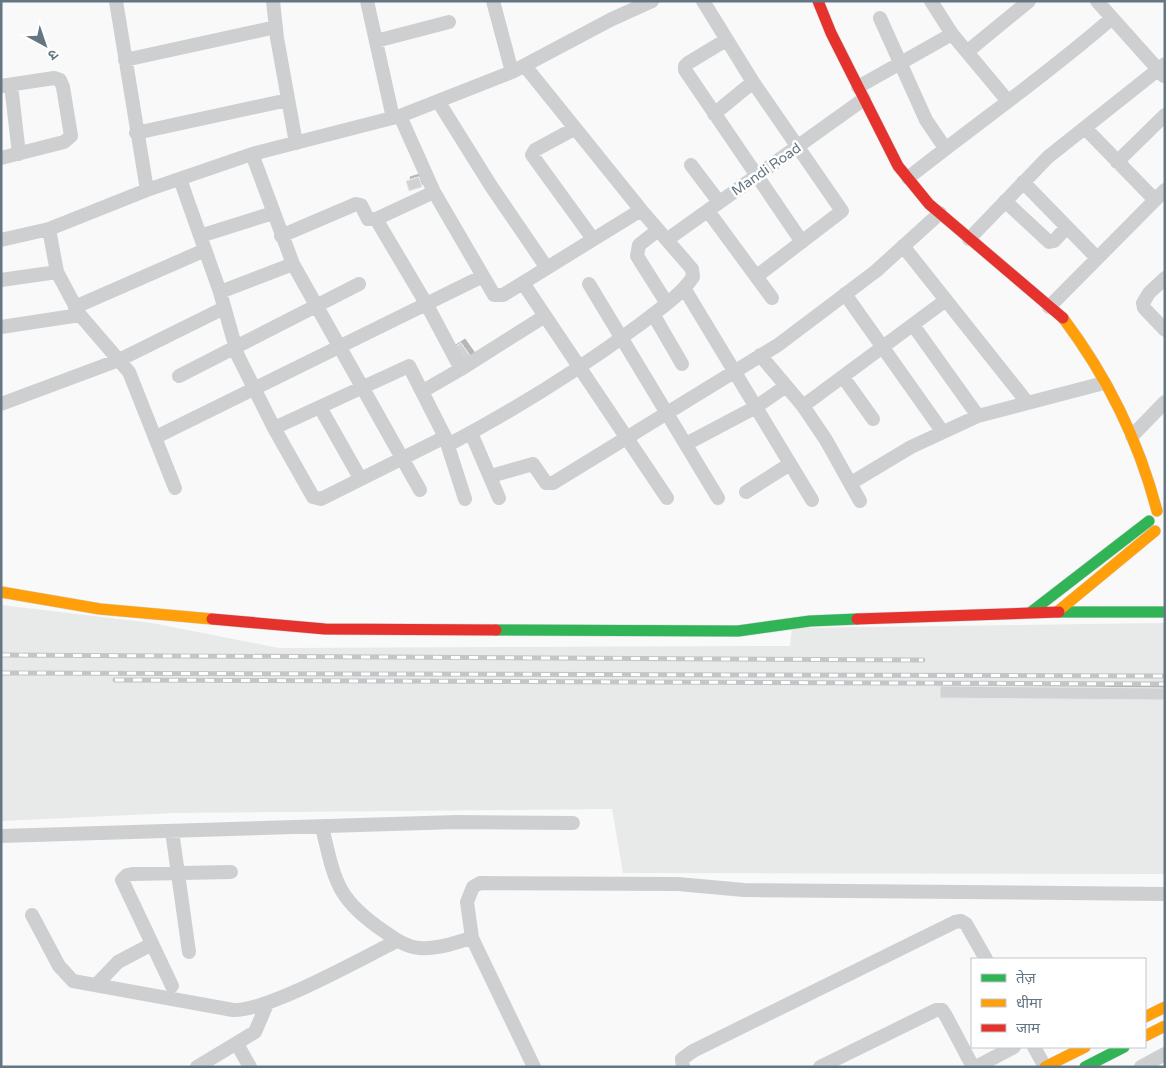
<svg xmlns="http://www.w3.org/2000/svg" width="1166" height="1068" font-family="'Varela Round','Noto Sans Devanagari',sans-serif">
	<defs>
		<filter id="shadow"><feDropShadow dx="4" dy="-4" stdDeviation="0" flood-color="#0004"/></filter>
	</defs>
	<rect width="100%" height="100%" fill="#f9f9f9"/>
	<path fill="#e8e9e9" d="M1,605L152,623L279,648L790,646L792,628L1165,623V874L623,873L612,809L175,813L1,821Z"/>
	<path fill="#d0d2d3" stroke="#e8e8e8" filter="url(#shadow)" d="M419,177L422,187L409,191L406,181Z
		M461,343L473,360L463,366L452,349Z
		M940,686L1165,688V700L940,698Z"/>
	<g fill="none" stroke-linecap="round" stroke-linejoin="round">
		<defs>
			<path id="fast" d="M1031,612L1149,521
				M1059,612H1165
				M496,630L738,631L810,621L857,619
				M1085,1067L1124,1047"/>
			<path id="slow" d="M1063,318C1106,375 1139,442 1157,511
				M1,592L100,609L212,619
				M1057,612L1155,531
				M1145,1017L1165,1007
				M1145,1036L1165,1026
				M1045,1067L1085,1047"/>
			<path id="jam" d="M818,1L831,33L898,166L929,204L1063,318
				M212,619L325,629L496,630
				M857,619L1059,612"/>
		</defs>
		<use href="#fast" stroke="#d5d6d7" stroke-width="12"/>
		<use href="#slow" stroke="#d5d6d7" stroke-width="12"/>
		<use href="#jam" stroke="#d5d6d7" stroke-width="12"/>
		<path stroke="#cecfd0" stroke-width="14" d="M116,1L147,190
			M273,1L277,38L296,143
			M367,1L393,118
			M493,1L512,72
			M703,1L753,82L842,211L757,276
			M931,1L952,34L1007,100
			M1097,1L1164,76
			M880,18L926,120L945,148
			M726,40L688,63L685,66V70L802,242
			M376,41L449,22
			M968,51L1029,1
			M125,60L276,27
			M11,85L19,154
			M1,86L54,78L60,80L63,87L71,136L64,142L1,158
			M858,87L952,34
			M438,101L491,186L547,268
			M714,114L753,82
			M400,116L434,192L494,295H503L641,210
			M574,129L535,150L532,155L593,239
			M1086,129L1155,200
			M136,133L288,100
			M252,154L293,264L420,490
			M1117,162L1165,115
			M691,165L719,202
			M908,178C976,124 1047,75 1112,18
			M180,179L220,292L238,356L274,428L313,497L321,499L445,437
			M1023,182L1097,258
			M1005,201L1049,242L1054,241L1067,227
			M708,211L772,298
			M376,219L427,305L461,369
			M658,230L639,245L637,256L666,302
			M200,236L273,213
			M281,236L356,204L361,205L368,219H376L434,192
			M668,239L864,99
			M969,239L1048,157L1165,64
			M1,240L49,229L147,190L252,154L400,116L512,72L612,19L652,1
			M903,246L1027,402
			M57,272L80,315L129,372L175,488
			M1165,278L1149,293L1143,303L1144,308L1165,330
			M1,280L57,272L49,229
			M523,283L667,498
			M589,284L718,498
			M684,288L812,500
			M220,292L293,264
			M845,294L942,431
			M75,307L205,250
			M1049,307L1165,190
			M653,314L682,364
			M913,325L978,416
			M1,327L80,315
			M760,355L803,406L826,440L860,501
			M179,376L359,284
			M843,377L873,419
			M423,391L461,369L545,316
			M1,404L119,360L224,308
			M803,406L946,300
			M321,409L360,478
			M274,428L409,366L445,437L465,499
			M471,433L499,498
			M1132,436L1165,402
			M156,437L481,277
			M686,444L756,407L786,386
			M448,445C514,410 579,370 639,325C657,311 680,296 693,277L692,269L641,210L525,66
			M491,476L533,464L546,483H553L778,345L876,271L940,213
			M851,483L911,447L978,416L1104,383
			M746,492L790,464
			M322,827C335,881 336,899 385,932C395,939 406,947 419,948C437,950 456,942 472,938
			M172,831L189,952
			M1,836L457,822L573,823
			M32,915L59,966L73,981L233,1010C267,1012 362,958 397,941
			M96,985L118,962L152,944
			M172,986L122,880L127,875L132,874L231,872
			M237,1044L250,1067
			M1034,1047L1045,1067
			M197,1067L255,1032L267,1004
			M534,1067L472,938L467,902L473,887L480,883L678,884L744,890L1165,894
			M683,1067L682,1059L693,1051L955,922L961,921L966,924L986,959
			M820,1067L936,1010H942L946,1016L973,1067
			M976,1067L1014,1047
			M1141,1067L1165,1054"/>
		<use href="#fast" stroke="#30b455" stroke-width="11"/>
		<use href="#slow" stroke="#ff9f0a" stroke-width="11"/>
		<use href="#jam" stroke="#e5322d" stroke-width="11"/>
		<defs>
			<path id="rail" d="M1,655L923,660
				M1,673L1165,676
				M115,680L1165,684"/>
		</defs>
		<use href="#rail" stroke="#c3c5c6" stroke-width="5"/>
		<use href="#rail" stroke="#fff" stroke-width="3" stroke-dasharray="9" stroke-linecap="butt"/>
	</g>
	<g text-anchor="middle" stroke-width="5" stroke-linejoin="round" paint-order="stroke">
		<g font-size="14" fill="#657683" stroke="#fff">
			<text transform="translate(766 169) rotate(-35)" y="5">Mandi Road</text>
		</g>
	</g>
	<rect width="1166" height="1068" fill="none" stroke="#657683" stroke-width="5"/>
	<rect x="971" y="958" width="175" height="90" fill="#ffffff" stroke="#c1c8cd"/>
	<rect x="981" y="974" width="25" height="8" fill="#30b455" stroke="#c1c8cd"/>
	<text x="1016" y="983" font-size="15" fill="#657683">तेज़</text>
	<rect x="981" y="999" width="25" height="8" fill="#ff9f0a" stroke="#c1c8cd"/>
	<text x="1016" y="1008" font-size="15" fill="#657683">धीमा</text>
	<rect x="981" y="1024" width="25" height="8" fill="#e5322d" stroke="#c1c8cd"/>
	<text x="1016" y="1033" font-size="15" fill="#657683">जाम</text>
	<g transform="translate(45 45) rotate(140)" stroke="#ffffff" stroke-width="4" paint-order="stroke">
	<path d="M0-4L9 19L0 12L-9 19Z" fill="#657683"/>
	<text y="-8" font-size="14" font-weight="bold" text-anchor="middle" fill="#657683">उ</text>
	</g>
</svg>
